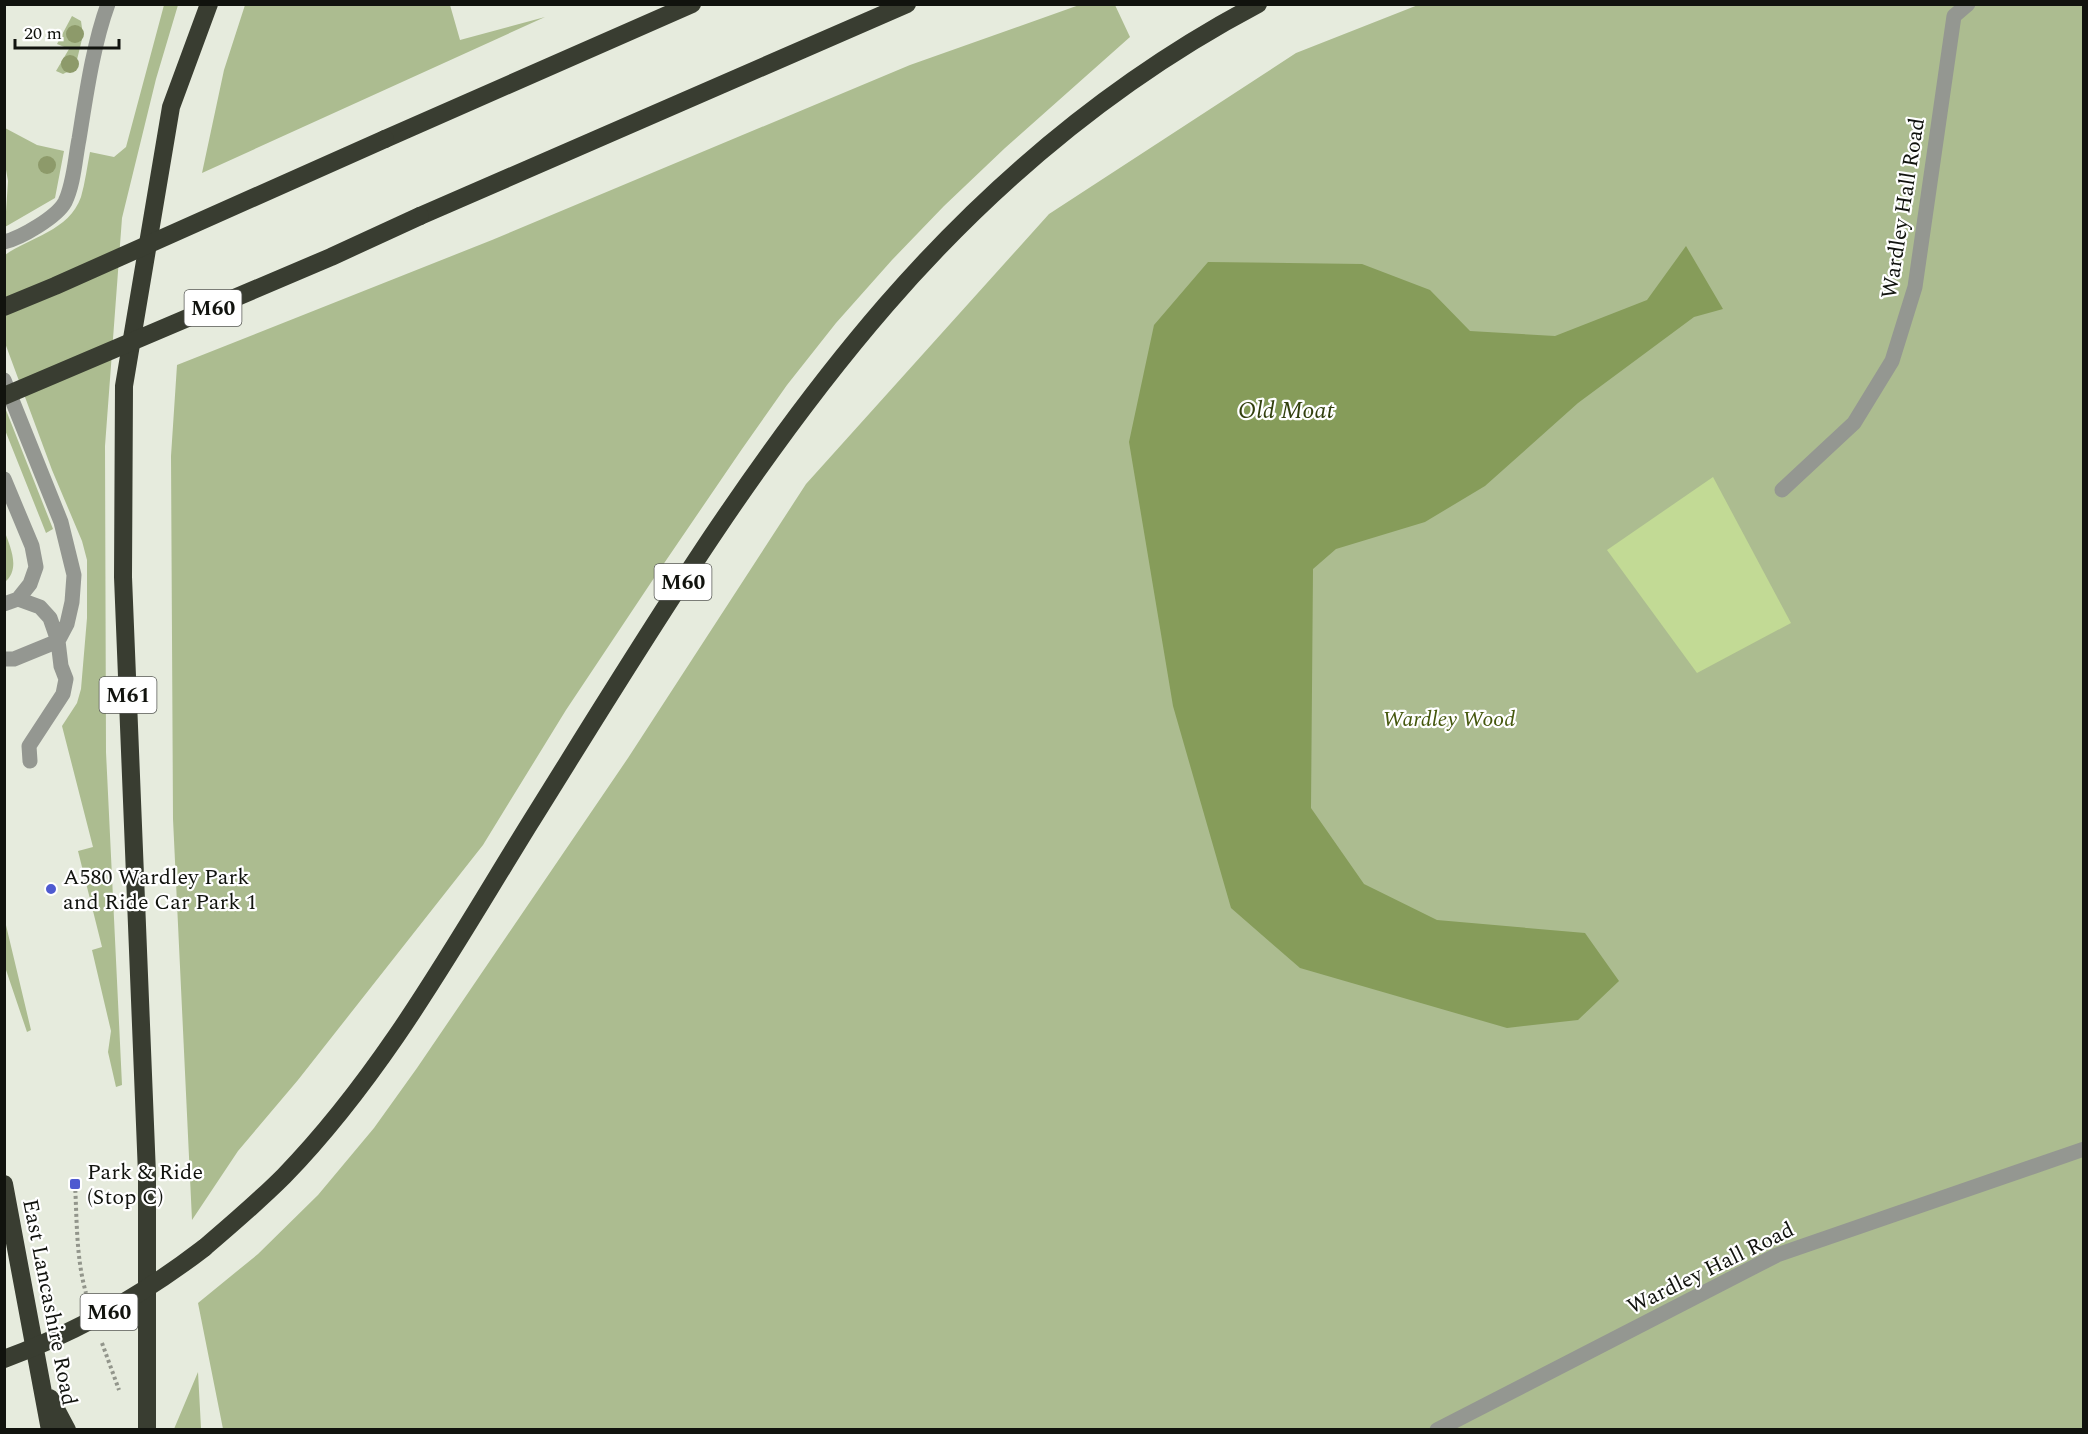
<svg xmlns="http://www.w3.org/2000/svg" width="2088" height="1434" font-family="Spectral,serif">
	<rect width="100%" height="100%" fill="#e6ebdd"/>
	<path fill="#acbc90" d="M1082,4L1115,5L1130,37L1005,148L944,206L892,260L836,323L787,385L742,449L654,578L566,710L483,845L298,1080L238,1151L192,1220L173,819L171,456L177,365L492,240L910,65Z
		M164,5H178L156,79L122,218L105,446L106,752L122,1085L116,1087L108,1052L111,1031L92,950L102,947L78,851L93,847L62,726L77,703L81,689L87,618V560L82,541L52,470L5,343V255C30,237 69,231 81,197C85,183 87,167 90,152L114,157L126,147Z
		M245,5H450L460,40L545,17L202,173L224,70Z
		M1418,5H2083V1429H223L198,1303L258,1254L318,1195L374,1128L417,1068L628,758L806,484L1049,214L1296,53Z
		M72,16L81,21L83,35L75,68L63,74L56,71L69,49L57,44Z
		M5,128L37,145L64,151L55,198L5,227L8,181L5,164Z
		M4,405L53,529L46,533L5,430Z
		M4,530C10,546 21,569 5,582Z
		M5,921L31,1030L27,1032L5,967Z
		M198,1372L201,1428L174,1429Z"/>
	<path fill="#869c5a" d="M1686,246L1723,309L1694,317L1578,403L1485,486L1425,522L1336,549L1313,569L1311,808L1364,884L1437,920L1585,933L1619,981L1578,1020L1507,1028L1300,968L1231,908L1173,706L1129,442L1154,325L1208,262L1362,264L1430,290L1470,331L1555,336L1647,300Z"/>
	<path fill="#c2da95" d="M1713,477L1791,623L1697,673L1607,550Z"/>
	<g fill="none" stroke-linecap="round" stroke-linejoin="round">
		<path stroke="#92958b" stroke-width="4" stroke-dasharray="3 3" stroke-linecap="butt" d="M75,1184C77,1220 76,1258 86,1293
			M102,1343L119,1390"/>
		<path stroke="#949791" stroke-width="15" d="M4,242C21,238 57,217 65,202C74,183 75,159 79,139C86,96 93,45 108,4
			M4,380L61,522L74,575L72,602L67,624L58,641L14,659H4
			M4,479L32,546L36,567L30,584L18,599L4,604
			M1782,490L1854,423L1892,361L1915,287L1954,16L1968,4
			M18,599L40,607L50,618L58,641L61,666L66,679L63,694L29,746L30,761
			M1437,1430L1777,1255L2084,1149"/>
		<path stroke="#393d31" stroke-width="18" d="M385,139L692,4
			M420,216L907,4
			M4,1184L50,1430
			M204,1248C231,1225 259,1201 284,1176C384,1073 455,944 530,823C640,647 750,462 886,305C991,184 1116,79 1258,4
			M50,1398L67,1430
			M147,1430V1174L123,577L124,386L171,107L209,4"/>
		<path stroke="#393d31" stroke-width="18" d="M4,307L55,286L385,139
			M4,396L331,257L420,216
			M4,1359C77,1332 143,1295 204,1248"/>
	</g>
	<g fill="#8d9a6a">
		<circle cx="75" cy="34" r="9"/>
		<circle cx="70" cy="64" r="9"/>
		<circle cx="47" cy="165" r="9"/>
	</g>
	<g fill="#4e5ad0" stroke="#fff" stroke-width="2">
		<circle cx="51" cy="889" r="6"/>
		<rect x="69" y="1178" width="12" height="12" rx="3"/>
	</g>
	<g text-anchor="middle" stroke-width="4.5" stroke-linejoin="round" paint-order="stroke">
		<g fill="#fff" stroke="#585a56" stroke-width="1.5">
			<rect x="184.5" y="290" width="57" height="36" rx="4.5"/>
			<rect x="654.5" y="564" width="57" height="36" rx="4.5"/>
			<rect x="99.5" y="677" width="57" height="36" rx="4.5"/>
			<rect x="80.5" y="1294" width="57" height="36" rx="4.5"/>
		</g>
		<g font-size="21" font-weight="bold" fill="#11130e">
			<text x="213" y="315">M60</text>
			<text x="683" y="589">M60</text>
			<text x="128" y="702">M61</text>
			<text x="109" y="1319">M60</text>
		</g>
		<g font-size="22" fill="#11130e" stroke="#fff">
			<text transform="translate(1902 208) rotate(-81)" y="8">Wardley Hall Road</text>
			<text transform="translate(1710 1267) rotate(-26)" y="8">Wardley Hall Road</text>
			<text transform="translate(51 1302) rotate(79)" y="8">East Lancashire Road</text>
		</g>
		<g font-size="22" font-style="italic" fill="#44570c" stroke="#fff">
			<text x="1449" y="726">Wardley Wood</text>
		</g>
		<g font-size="22" fill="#11130e" stroke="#fff" text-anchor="start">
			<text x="63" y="884">A580 Wardley Park<tspan x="63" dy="25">and Ride Car Park 1</tspan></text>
			<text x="87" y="1179">Park &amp; Ride<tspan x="87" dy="25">(Stop C)</tspan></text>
		</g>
		<g font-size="24" font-style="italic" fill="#32400e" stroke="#fff">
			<text x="1286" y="418">Old Moat</text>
		</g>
	</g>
	<rect width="2088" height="1434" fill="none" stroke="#11130e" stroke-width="12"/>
	<path d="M15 39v9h104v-9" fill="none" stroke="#11130e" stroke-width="3"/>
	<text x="24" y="39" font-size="18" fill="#11130e" stroke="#ffffff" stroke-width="4.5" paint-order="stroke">20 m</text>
</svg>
